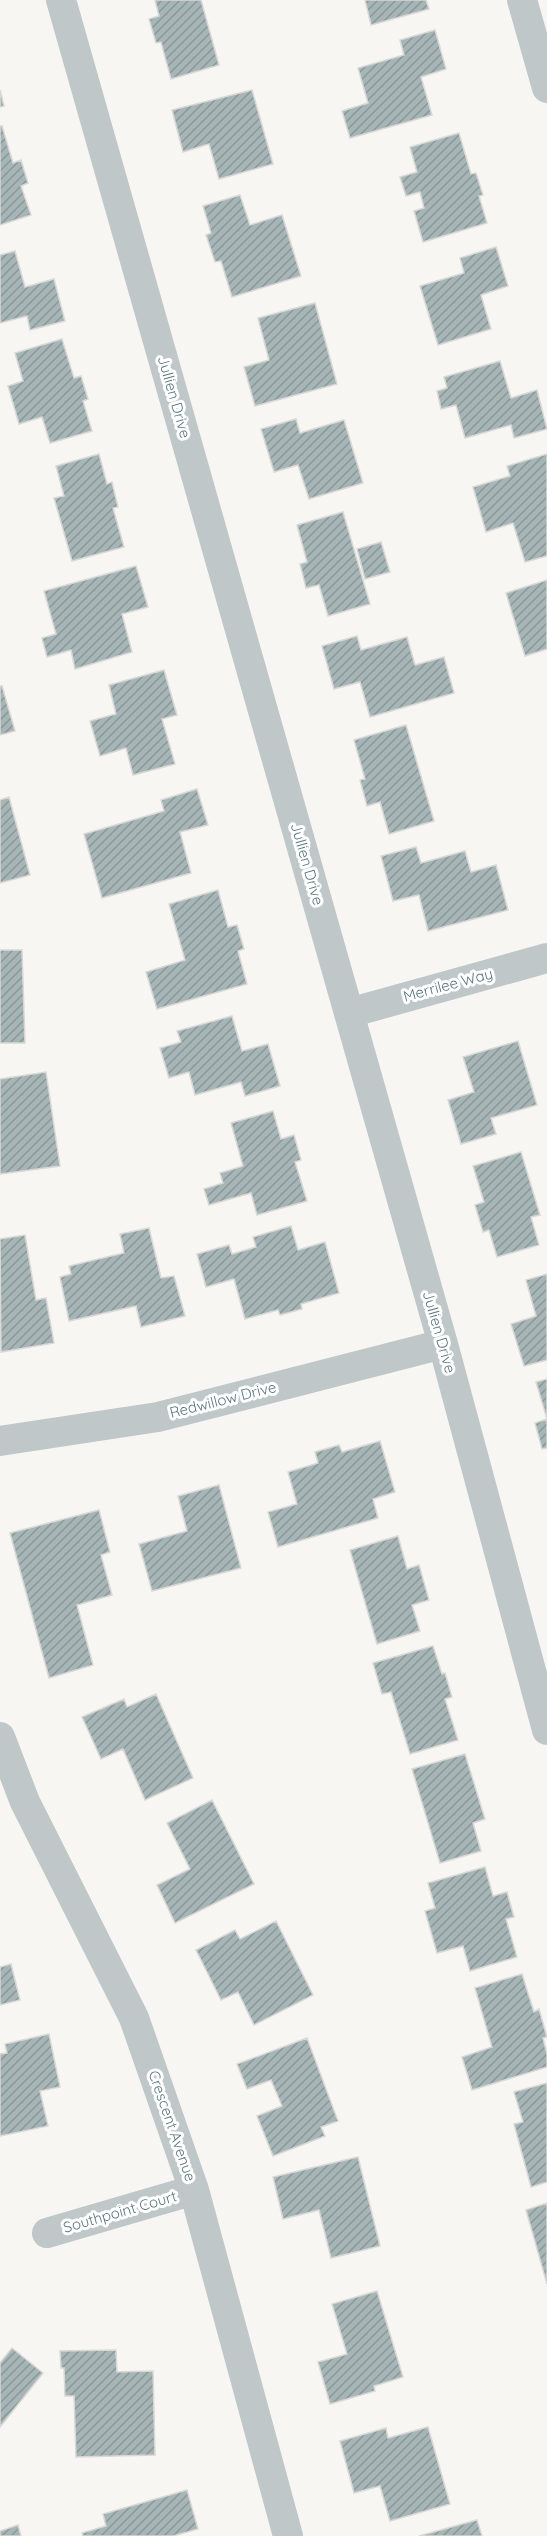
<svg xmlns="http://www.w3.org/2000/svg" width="547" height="2536" font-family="Quicksand,sans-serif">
	<defs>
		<pattern id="building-hatch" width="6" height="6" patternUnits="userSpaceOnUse" patternTransform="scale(1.5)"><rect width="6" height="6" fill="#a6b5b6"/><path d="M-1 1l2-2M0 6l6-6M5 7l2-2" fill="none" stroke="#8a9899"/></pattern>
	</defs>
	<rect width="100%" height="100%" fill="#f7f6f3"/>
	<path fill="url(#building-hatch)" stroke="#d9d8d6" stroke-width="1.5" d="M155,0H201L219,65L171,79L161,42L156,43L149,19L159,16Z
		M365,0H426L429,9L371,25Z
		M435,30L446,69L421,77L432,115L350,138L342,111L368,103L358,68L404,55L400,40Z
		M0,90L4,106L0,107Z
		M252,90L273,164L219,179L209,144L183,152L172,110Z
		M0,126H2L13,163L21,160L28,183L21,186L31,215L0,225Z
		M459,133L471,174L476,173L483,195L479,196L487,223L423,242L414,211L424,208L420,192L406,196L400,177L417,172L410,147Z
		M240,195L250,225L282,215L301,276L232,297L221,261L215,262L206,235L211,233L203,206Z
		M496,247L508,286L481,295L491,329L438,345L420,286L464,273L460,258Z
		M15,251L25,287L54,279L65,321L30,330L27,316L0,323V255Z
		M315,303L337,384L255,406L244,367L269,360L258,318Z
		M62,339L74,378L81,376L88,399L83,401L92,431L50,443L42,417L19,424L8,386L23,381L15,353Z
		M500,361L511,398L537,390L547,429L514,438L511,425L465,438L456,405L441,409L437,391L447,388L444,377Z
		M296,419L300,433L344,420L363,483L309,499L298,465L274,472L261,429Z
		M99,454L107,484L112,482L118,507L113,508L124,547L72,561L54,498L64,496L56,466Z
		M547,454V556L525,562L513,523L486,532L473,487L510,476L507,466Z
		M343,512L370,604L328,616L319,585L306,588L300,564L307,562L297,525Z
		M381,542L390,572L365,579L357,549Z
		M136,566L148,607L122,614L132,652L75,669L71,650L47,657L42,638L56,634L44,591Z
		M547,580V649L525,656L506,593Z
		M357,636L361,650L407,637L415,665L444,657L454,693L370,717L360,682L334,689L322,646Z
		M164,670L177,715L162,719L175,764L133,775L126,748L100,756L90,721L116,714L109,685Z
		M0,686H2L15,731L0,735Z
		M406,725L434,821L389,834L380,802L367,806L360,780L365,779L354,740Z
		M197,789L208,825L180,832L191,873L102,898L84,834L164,811L161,800Z
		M9,797L30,875L0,883V800Z
		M416,847L421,863L465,851L471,872L496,865L508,910L428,931L419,895L393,901L381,856Z
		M218,890L228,927L237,925L244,949L238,951L247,984L157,1009L146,972L185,960L169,904Z
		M0,950H22L25,1043H0Z
		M232,1016L242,1051L268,1044L280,1086L245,1096L241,1082L195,1095L189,1072L169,1078L160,1048L181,1042L177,1031Z
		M518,1041L537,1105L491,1118L496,1134L461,1144L448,1100L474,1092L463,1057Z
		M46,1072L60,1166L0,1174V1079Z
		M273,1111L281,1139L294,1135L301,1160L295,1162L307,1201L257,1215L251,1193L209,1205L204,1189L223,1183L220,1173L243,1166L231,1123Z
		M521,1152L540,1215L531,1217L539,1245L497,1257L489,1230L483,1232L475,1205L484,1202L473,1166Z
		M291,1226L298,1250L325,1242L339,1293L301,1304L302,1309L280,1315L278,1310L245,1319L234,1279L206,1287L197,1254L229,1245L232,1254L256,1247L253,1237Z
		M149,1228L161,1278L174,1276L185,1316L141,1327L136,1306L69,1321L60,1277L71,1274L69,1266L124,1253L120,1234Z
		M25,1235L36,1300L46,1298L54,1343L1,1352L0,1239Z
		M547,1274V1360L524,1366L511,1324L536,1316L526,1280Z
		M547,1379V1448L542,1449L535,1423L547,1419L536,1382Z
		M380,1441L395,1492L373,1499L378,1518L278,1547L268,1512L297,1504L288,1472L318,1463L315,1452L339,1445L342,1452Z
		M219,1485L241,1568L152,1591L139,1544L187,1531L178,1496Z
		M99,1510L110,1552L101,1555L112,1595L77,1605L93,1665L49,1678L10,1533Z
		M398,1536L407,1569L419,1565L429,1600L412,1605L420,1631L377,1644L350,1550Z
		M433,1646L442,1674L445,1673L452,1697L445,1699L458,1740L410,1754L391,1692L382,1694L373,1663Z
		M156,1694L193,1778L145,1800L123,1749L101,1759L82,1717L124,1699L127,1707Z
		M465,1754L485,1819L473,1823L481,1851L440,1863L412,1769Z
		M212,1800L254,1884L175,1923L157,1885L190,1869L167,1823Z
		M485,1867L493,1896L507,1892L514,1917L506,1919L517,1957L470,1971L463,1946L437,1953L425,1911L435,1908L428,1883Z
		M276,1921L313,1995L254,2025L238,1992L221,2000L196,1950L235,1930L240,1939Z
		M11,1964L20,2000L0,2005V1967Z
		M522,1974L534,2012L539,2009L547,2037L543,2038L547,2054V2067L472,2090L462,2057L492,2047L475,1988Z
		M49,2034L60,2087L40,2091L48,2126L0,2136V2054L7,2053L5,2044Z
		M307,2038L338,2121L321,2127L325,2136L273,2156L257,2116L282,2106L271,2080L247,2089L237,2064Z
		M547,2083V2182L531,2187L514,2124L523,2122L514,2092Z
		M358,2157L380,2246L331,2258L319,2210L283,2219L273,2177Z
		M547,2203V2284L526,2210Z
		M377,2291L403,2377L374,2386L375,2391L330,2404L318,2362L347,2354L332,2304Z
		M12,2348L43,2373L0,2427V2363Z
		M116,2350L117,2372L153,2371L155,2455L76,2457L74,2396H65L64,2368H61L60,2351Z
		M428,2427L450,2504L390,2521L380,2486L354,2493L340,2441L386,2428L388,2438Z
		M187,2490L198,2529L173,2536H83L82,2533L106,2526L103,2514Z
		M477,2520L482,2536H419Z
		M18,2525L21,2536H0V2531Z"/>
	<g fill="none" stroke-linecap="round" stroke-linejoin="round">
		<path stroke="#bfc7c8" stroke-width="30" d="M61,0L443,1344L547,1730
			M522,0L547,88
			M349,1013L547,958
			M0,1441L158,1417L443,1344
			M0,1737L25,1802L134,2018L194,2190L288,2536
			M47,2233L194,2190"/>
	</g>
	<g text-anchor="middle" stroke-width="6" stroke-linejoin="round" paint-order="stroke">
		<g font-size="15" fill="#5b777b" stroke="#fff">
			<text transform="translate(174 397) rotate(74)" y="5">Jullien Drive</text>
			<text transform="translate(307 864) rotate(74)" y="5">Jullien Drive</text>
			<text transform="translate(448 985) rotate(-15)" y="5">Merrilee Way</text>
			<text transform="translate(439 1332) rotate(74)" y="5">Jullien Drive</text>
			<text transform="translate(223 1400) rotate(-14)" y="5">Redwillow Drive</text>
			<text transform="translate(172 2126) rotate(71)" y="5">Crescent Avenue</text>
			<text transform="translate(120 2212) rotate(-16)" y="5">Southpoint Court</text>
		</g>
	</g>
</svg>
